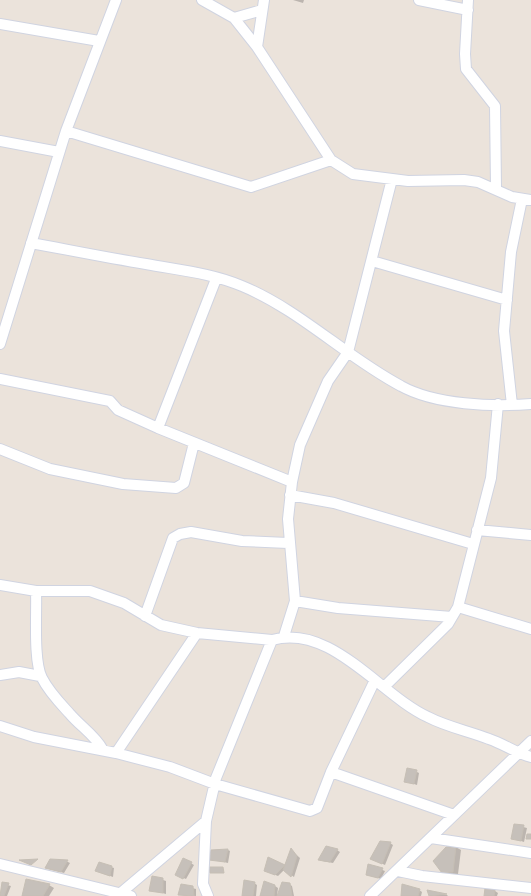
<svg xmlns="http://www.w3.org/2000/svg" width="531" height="896" font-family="'Archivo Narrow',sans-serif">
	<rect width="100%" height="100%" fill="#ebe3db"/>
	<path fill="#0003" d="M293,0H304L303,3Z
		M417,772L419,773L417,785L405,781Z
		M515,825L527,828L524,842L512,838Z
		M390,843L393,845L385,865L374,860Z
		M456,847L461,850L458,874L448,875L443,872L446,848Z
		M228,850L230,851L228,863L211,859Z
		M291,850L300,858L294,877L284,870L278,876L268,872L269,858L286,866Z
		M337,850L340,852L333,863L322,861Z
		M184,859L194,865L186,879L179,876Z
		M51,861L68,862L70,863L64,873L47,868Z
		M369,865L385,871L381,879L368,875Z
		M111,867L114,868L113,877L99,872Z
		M163,880L166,881V894L151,890Z
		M254,883L257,885L256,896H243Z
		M3,884L11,886L7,896H0Z
		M289,884L292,886L294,896H261L275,886L278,888L277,896Z
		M49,885L54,888L49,896H23Z
		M192,888L196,889V896L180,895Z
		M419,890L422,892L421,896H402Z
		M486,890L495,891L498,893L497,896H485Z
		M429,891L447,895L448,896H430Z"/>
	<path fill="#c6c0ba" stroke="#c6bfb5" d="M407,768L417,770L414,784L404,782Z
		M514,824L524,825L521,841L511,839Z
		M527,834H531V839H526Z
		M380,841L391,842L382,864L370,859Z
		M326,846L338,849L330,862L318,860Z
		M456,846L453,872L442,873L433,861L446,847Z
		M291,848L297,856L291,877L283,870Z
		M228,849L225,862L209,860L211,850Z
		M268,857L285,865L275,875L264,871Z
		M183,858L192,862L183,879L175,875Z
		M38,859L31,865L19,860Z
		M50,859L68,860L61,872L45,868Z
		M99,862L112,866L110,876L95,871Z
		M368,864L383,868L378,878L366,875Z
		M209,867H223L224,873H210Z
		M152,876L163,878V893L149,891Z
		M26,879L50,884L43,896H22Z
		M244,880L255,882L253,896H242Z
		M264,881L275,885L274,896H260Z
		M2,882L9,883L4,896H0Z
		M282,882L290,883L292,896H277Z
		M181,884L193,886L194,896L178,895Z
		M402,884L420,889L418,896H401Z
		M485,888L495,890L494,896H484Z
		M427,890L447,894L429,896Z"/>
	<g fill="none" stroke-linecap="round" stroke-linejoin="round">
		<defs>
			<path id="minor" d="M202,0L234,18L257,47L331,160L353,174L408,181L464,180L478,182L512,197L531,200
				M419,0L468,10
				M468,0L465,54L466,69L495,106L496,188
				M234,18L262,10
				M0,24L99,41
				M257,47L264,0
				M66,131L251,187L331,160
				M0,141L59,152
				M31,243C69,250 108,258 146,264C178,270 212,273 242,286C300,310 346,357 401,386C435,405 493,407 531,404
				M372,261L507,300
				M216,279L158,428L292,482
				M0,344L66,131L116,0
				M0,379L110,401L118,410L158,428
				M512,405L504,331L511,252L522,199
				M0,449L50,469L123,484L176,488L184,483L194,443
				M290,495L334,503L473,544
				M477,530L531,535
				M0,585L36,591H90L124,603L161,625L197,633L272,640C331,623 380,695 428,717C447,727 469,731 489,739C504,744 516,753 531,757
				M36,591C37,611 33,661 42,678C49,692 60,703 70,714C81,727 95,735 103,750
				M295,601L338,608L452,617
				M458,607L531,629
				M145,616L173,538L180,534L191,532L242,541L288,543
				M284,636L295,601L288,519L292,482L300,445L328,381L348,352L392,179
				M0,675L19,672L40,676
				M384,687L448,624L458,607L491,478L498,404
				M0,726L34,737L116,753L170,767L215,784L310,811L317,808L331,772L454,815
				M116,753L197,633
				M331,772L375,680
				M431,838L531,853
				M0,864L131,896
				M398,871L422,876L531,888
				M117,896L206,821
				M208,896L203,884L206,821L216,778L272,640
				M370,896L531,741"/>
		</defs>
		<use href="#minor" stroke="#d0d4e1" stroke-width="12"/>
		<use href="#minor" stroke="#fff" stroke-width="10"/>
	</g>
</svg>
